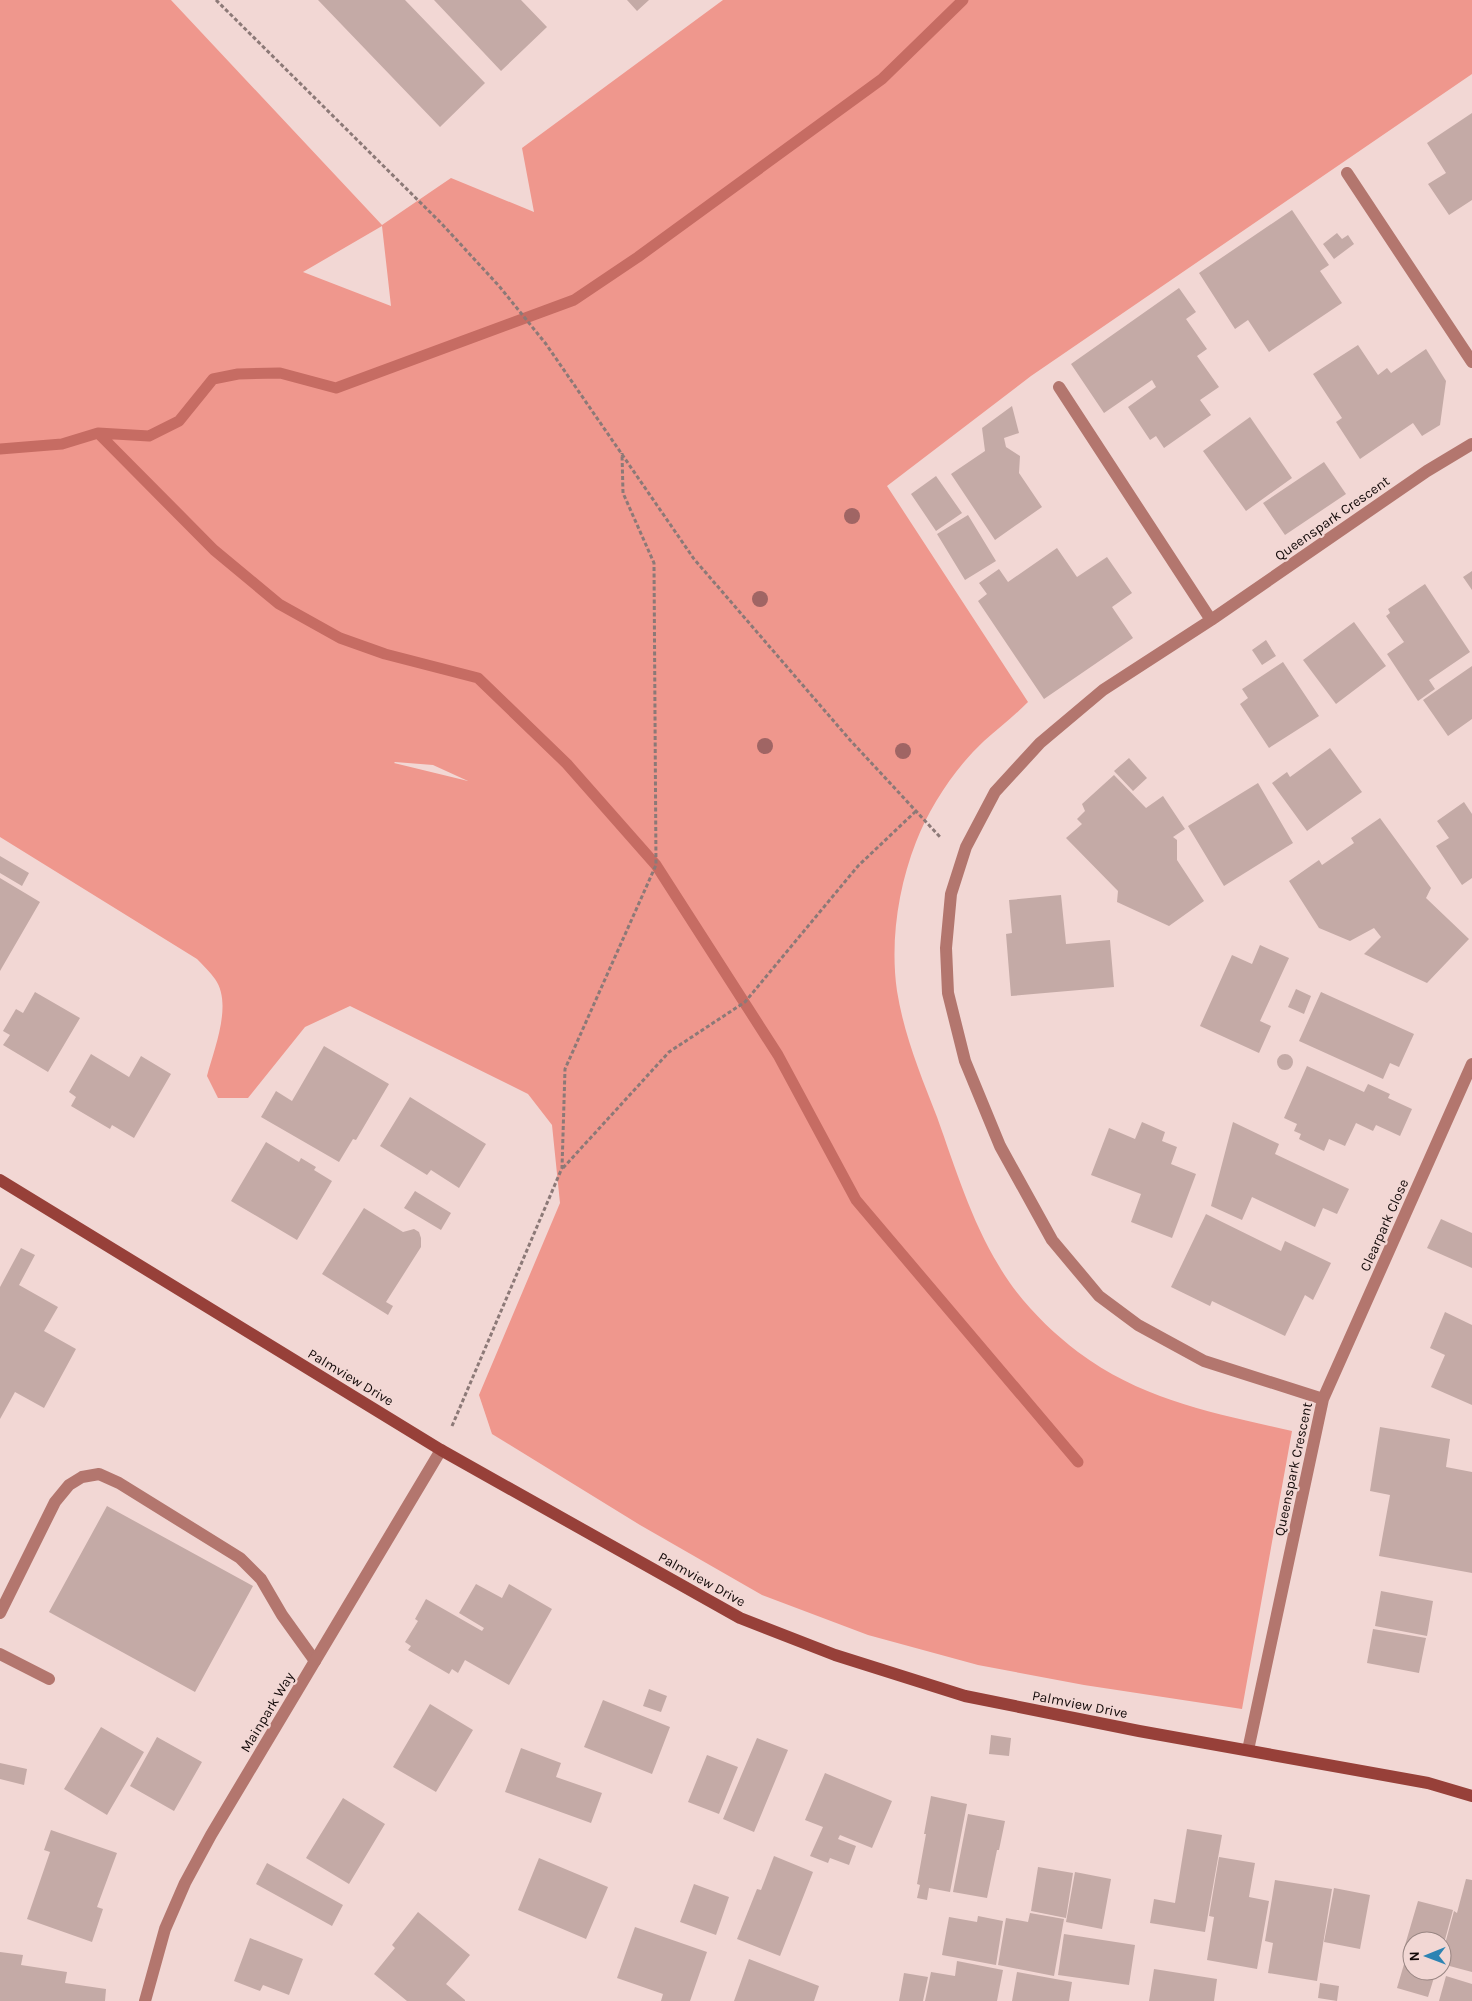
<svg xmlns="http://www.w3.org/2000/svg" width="1472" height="2001" font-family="Karla,sans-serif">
	<rect width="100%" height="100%" fill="#f2d7d4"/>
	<path fill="#ef978d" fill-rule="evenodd" d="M0,0H171L382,225L451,178L534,212L522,148L723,0H1472V74L1031,376L887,486L1028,702C1014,716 999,728 984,741C955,768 930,806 916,842C898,888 890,942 897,991C904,1035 921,1076 937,1117C955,1167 971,1220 999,1266C1018,1299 1048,1329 1078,1352C1144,1401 1214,1413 1292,1431L1242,1709L1084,1685L978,1665L868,1635L762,1595L640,1525L492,1434L479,1395L560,1203L552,1125L528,1094L350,1006L305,1027L248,1098H218L207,1076C214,1049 233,1004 215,979C210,972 203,965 197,959L0,837ZM382,226L391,306L303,272ZM395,762L433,765L468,781L394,763Z"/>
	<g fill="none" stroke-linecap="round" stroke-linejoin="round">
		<path stroke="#c66c63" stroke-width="11" d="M98,433L214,550L279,604L340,638L385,654L478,678L567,764L656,865L778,1055L856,1200L1078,1462
			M0,449L62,444L98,433L149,436L179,421L213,379L238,374L280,373L336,388L574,300L638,257L882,79L963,0"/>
	</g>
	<path fill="#c4aaa6" d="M318,0H405L485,83L440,127Z
		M434,0H521L547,27L501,71Z
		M627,0H649L637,11Z
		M1472,113V200L1449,215L1428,184L1446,173L1427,143Z
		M1292,210L1329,265L1320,271L1342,303L1269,352L1248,320L1235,329L1199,273Z
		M1337,233L1342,239L1348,235L1354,244L1334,259L1323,244Z
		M1179,288L1196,312L1186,319L1207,349L1197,356L1219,387L1200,400L1211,415L1164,448L1156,436L1150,440L1128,407L1156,387L1152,380L1104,413L1071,364Z
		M1358,345L1378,375L1387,368L1391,373L1426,349L1446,381L1440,425L1422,436L1413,423L1360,459L1336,422L1342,418L1313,374Z
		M1012,406L1019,433L1004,438L1006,447L1020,456L1019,473L1042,507L995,540L951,474L985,451L982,428Z
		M1250,417L1292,478L1246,511L1203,451Z
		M1324,462L1346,494L1285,535L1263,503Z
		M936,476L962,513L936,531L911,494Z
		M968,515L996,561L965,580L937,534Z
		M1057,548L1077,577L1107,557L1132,593L1112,607L1133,638L1044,699L978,601L987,594L979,583L999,569L1008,582Z
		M1472,571V590L1463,577Z
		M1425,584L1470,652L1429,680L1435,689L1418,701L1387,654L1404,642L1386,616L1390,613L1388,609Z
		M1354,622L1386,666L1336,704L1303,660Z
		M1266,640L1276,656L1262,665L1252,650Z
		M1283,662L1319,716L1269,748L1240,704L1248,698L1242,689Z
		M1472,666V719L1448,736L1423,700Z
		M1330,748L1362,792L1307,831L1272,783L1287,772L1290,777Z
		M1129,758L1147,778L1133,791L1114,771Z
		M1114,775L1146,808L1163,796L1185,829L1173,837L1177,840V860L1204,901L1169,926L1117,902L1118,891L1066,838L1082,824L1077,819L1085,811L1082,804Z
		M1258,783L1293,843L1224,886L1188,826Z
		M1464,802L1472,814V878L1462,885L1436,846L1449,838L1437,821Z
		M1380,818L1431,888L1426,898L1469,939L1427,983L1364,954L1381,937L1374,928L1350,941L1319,928L1289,881L1319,860L1322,865L1354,843L1351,838Z
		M0,856L29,873L22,886L0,873Z
		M0,878L40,902L0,971Z
		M1061,895L1066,944L1110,940L1114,987L1011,996L1006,934L1012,933L1009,900Z
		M1260,945L1289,958L1260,1021L1271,1026L1259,1053L1200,1026L1232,955L1252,964Z
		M1296,989L1311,996L1304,1014L1288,1007Z
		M35,992L80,1018L48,1072L3,1045L10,1035L3,1031L16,1009L23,1013Z
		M1321,992L1414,1034L1399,1067L1390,1063L1383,1079L1299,1041Z
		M324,1046L389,1084L356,1140L353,1139L339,1162L261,1117L276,1091L292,1101Z
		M1277 1062a8 8 0 1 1 16 0a8 8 0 1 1-16 0Z
		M91,1054L129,1077L141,1056L171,1074L134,1138L112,1125L110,1129L71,1106L76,1097L69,1092Z
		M1307,1066L1364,1092L1368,1084L1390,1094L1388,1098L1412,1109L1400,1136L1376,1125L1373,1131L1356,1123L1345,1146L1329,1139L1324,1151L1299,1139L1301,1134L1294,1131L1297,1124L1284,1118Z
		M410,1097L486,1144L459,1188L431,1170L427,1175L380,1146Z
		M1142,1122L1165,1132L1162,1141L1177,1147L1171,1164L1196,1174L1172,1238L1131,1222L1141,1194L1091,1175L1109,1128L1135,1139Z
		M1233,1122L1279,1144L1275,1154L1349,1189L1337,1214L1323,1208L1315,1227L1252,1197L1242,1220L1211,1206Z
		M266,1142L299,1162L301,1158L316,1167L314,1170L332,1181L297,1240L231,1201Z
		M415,1191L451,1213L441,1230L404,1208Z
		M364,1208L403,1232L414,1229L419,1232L421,1238V1247L386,1302L393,1306L388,1315L322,1274Z
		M1206,1214L1281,1251L1285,1241L1331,1263L1313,1300L1305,1295L1285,1336L1212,1301L1210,1306L1171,1287Z
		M1441,1219L1472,1233V1268L1427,1248Z
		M21,1248L35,1255L19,1285L58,1307L44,1331L76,1349L44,1408L15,1392L0,1419V1287Z
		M1445,1312L1472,1325V1405L1431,1387L1445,1355L1430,1348Z
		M1380,1427L1450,1439L1446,1467L1472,1472V1573L1379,1556L1390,1495L1370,1491Z
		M107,1506L253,1586L195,1692L49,1612Z
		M476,1584L502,1598L509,1584L552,1609L509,1685L465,1660L458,1673L452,1669L449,1674L408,1650L411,1646L405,1642L418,1621L415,1619L426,1599L482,1631L484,1628L459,1613Z
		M1381,1591L1433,1601L1427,1636L1375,1626Z
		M1373,1629L1426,1638L1419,1673L1367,1663Z
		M649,1689L667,1696L661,1712L643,1706Z
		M603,1700L670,1727L652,1774L584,1747Z
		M430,1704L473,1730L436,1792L393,1767Z
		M101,1727L144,1752L107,1815L64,1789Z
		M991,1735L1011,1738L1009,1756L989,1754Z
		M157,1737L202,1762L174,1811L130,1786Z
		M757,1738L788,1750L754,1832L723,1819Z
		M521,1748L561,1763L556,1777L602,1793L591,1823L505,1792Z
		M707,1755L738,1767L719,1814L688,1802Z
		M0,1763L27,1769L24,1785L0,1779Z
		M825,1773L892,1801L872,1848L840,1835L838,1839L856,1846L849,1865L830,1858L828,1863L810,1856L823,1827L805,1820Z
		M931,1796L967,1804L950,1892L929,1888L927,1900L917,1898L920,1885L917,1884L926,1834H924Z
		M343,1798L385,1824L349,1884L306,1858Z
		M968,1814L1005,1821L999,1850H997L987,1898L953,1892Z
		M1187,1829L1222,1835L1205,1932L1150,1923L1154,1899L1175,1903Z
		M51,1830L117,1853L97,1907L103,1909L92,1942L27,1919L50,1852L44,1850Z
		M774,1856L813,1872L780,1956L737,1939L757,1889L761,1890Z
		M1219,1857L1255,1863L1249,1897L1269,1901L1257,1969L1207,1960L1214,1917L1209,1916Z
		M539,1858L608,1887L586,1939L518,1910Z
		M267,1863L343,1905L332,1926L256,1884Z
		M1038,1867L1073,1873L1066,1918L1031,1911Z
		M1075,1872L1111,1879L1102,1929L1066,1922Z
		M1466,1879L1472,1880V1972L1442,1964V1955L1454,1911L1457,1913Z
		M1275,1880L1332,1889L1317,1981L1268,1973L1273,1943L1265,1941Z
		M694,1884L729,1897L716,1935L680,1922Z
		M1334,1888L1370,1895L1360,1949L1324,1942Z
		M1418,1901L1453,1910L1443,1947L1442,1941H1412V1971H1436L1428,1997L1397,1988L1407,1954L1403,1952Z
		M418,1912L470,1955L446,1984L465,2000V2001H407L374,1974L395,1948L392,1945Z
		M1030,1913L1064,1919L1054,1976L998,1965L1006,1918L1028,1922Z
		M978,1916L1003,1921L996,1965L942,1955L949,1917L977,1922Z
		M635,1927L707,1952L690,2001H661L663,1994L617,1978Z
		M1064,1934L1135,1945L1129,1985L1058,1975Z
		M250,1938L303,1959L289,1995L263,1985L260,1991L234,1981Z
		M0,1952L23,1955L21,1965L67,1972L65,1983L106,1989L105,2001H0Z
		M749,1959L819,1986L814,2001H734Z
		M957,1961L1003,1970L997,2001H925L931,1972L955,1976Z
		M1154,1969L1217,1979L1214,2001H1149Z
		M1017,1972L1072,1982L1069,2001H1012Z
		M904,1973L928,1977L923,2001H899Z
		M1446,1976L1472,1984V2001H1439Z
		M1320,1983L1339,1986L1337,2001L1318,1998Z"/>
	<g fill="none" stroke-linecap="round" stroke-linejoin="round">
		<path stroke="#8c7977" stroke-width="3" stroke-dasharray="4 2.5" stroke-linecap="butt" d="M216,0L441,223L499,286L546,344L694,559L850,740L941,838
			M563,1168L669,1052L745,1002L858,866L916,811
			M452,1426L562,1168L565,1069L656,865L654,563L623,493L622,453"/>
		<path stroke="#b3766e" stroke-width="12" d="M0,1613L55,1502L69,1485L82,1477L99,1474L119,1483L240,1558L261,1579L282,1615L315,1661"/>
		<path stroke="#b3766e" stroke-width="12" d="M1347,173L1472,362
			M1059,387L1211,620
			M1323,1399L1472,1064
			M0,1654L49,1679
			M1248,1750L1323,1399L1204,1361L1138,1325L1099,1296L1052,1240L1000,1146L965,1061L948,993L946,948L951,894L966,847L995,792L1040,743L1103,690L1211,620L1427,471L1472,444
			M145,2001L165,1929L185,1883L211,1835L441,1450"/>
		<path stroke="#974039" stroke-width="12" d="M0,1180L441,1450L740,1618L835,1655L965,1696L1139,1731L1428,1783L1472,1796"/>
	</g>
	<g fill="#a06564">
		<circle cx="852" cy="516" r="8"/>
		<circle cx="760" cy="599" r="8"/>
		<circle cx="765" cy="746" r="8"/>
		<circle cx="903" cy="751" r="8"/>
	</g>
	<g text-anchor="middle" stroke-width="4.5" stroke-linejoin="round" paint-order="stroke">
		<g font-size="14" fill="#120908" stroke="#f2d7d4">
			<text transform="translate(1332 518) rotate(-35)" y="5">Queenspark Crescent</text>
			<text transform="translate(1384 1225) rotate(-66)" y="5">Clearpark Close</text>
			<text transform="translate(351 1377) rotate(31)" y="5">Palmview Drive</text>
			<text transform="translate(1293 1469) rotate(-78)" y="5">Queenspark Crescent</text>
			<text transform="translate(702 1579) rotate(29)" y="5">Palmview Drive</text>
			<text transform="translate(1080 1704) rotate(11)" y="5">Palmview Drive</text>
			<text transform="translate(267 1712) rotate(-59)" y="5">Mainpark Way</text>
		</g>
	</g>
	<g transform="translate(1427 1956) rotate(269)"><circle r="24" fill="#f2d7d4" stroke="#988582"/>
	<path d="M0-4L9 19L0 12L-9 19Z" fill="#2d84b3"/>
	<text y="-8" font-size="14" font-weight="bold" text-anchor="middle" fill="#120908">N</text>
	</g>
</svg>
